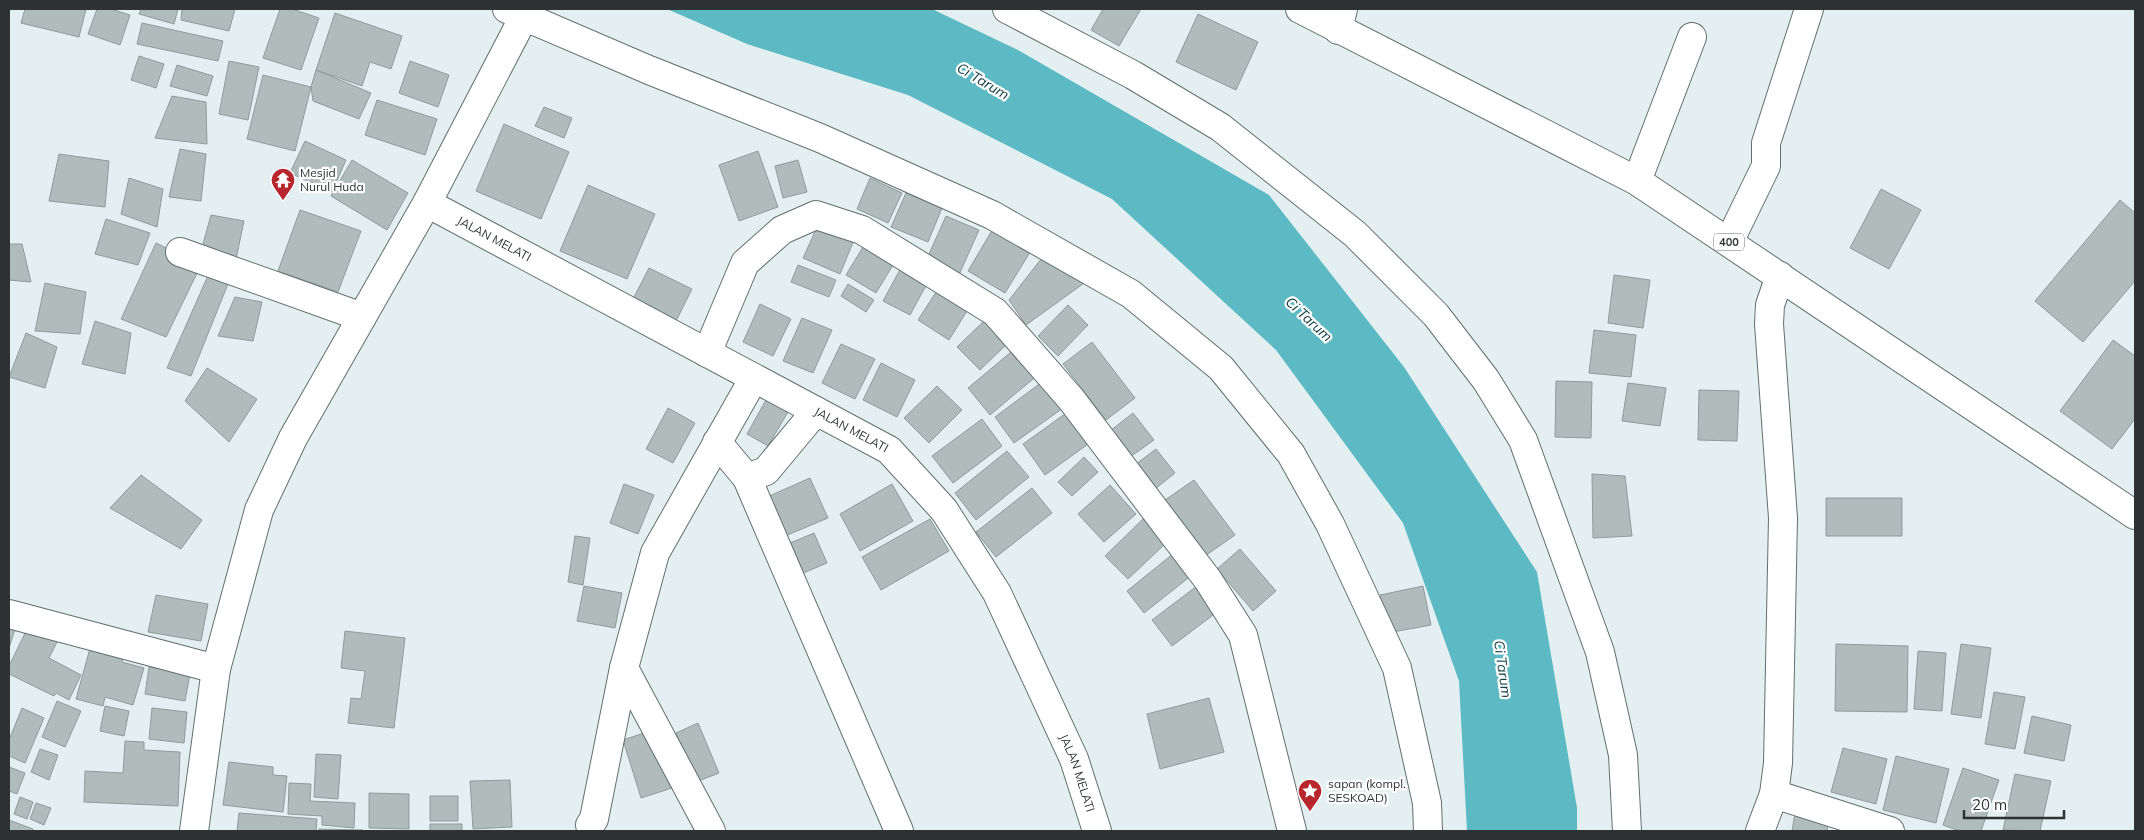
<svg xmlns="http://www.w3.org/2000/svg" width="2144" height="840" font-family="Mulish,sans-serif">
	<rect width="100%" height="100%" fill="#e3eff0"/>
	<path fill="#5dbac4" d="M667,9H932L1018,50L1269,195L1404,367L1537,572L1577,808V831H1467L1459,681L1403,523L1276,350L1112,199L908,95L747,44Z"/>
	<path fill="#b0bbbc" stroke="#8f9a9b" d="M25,9H86L79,37L21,23Z
		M97,9H111L130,15L120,45L88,34Z
		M141,9H178L174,24L139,14Z
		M182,9H235L229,31L181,20Z
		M280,9H292L319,18L301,70L263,58Z
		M1103,9H1141L1119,46L1091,30Z
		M335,13L402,36L391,69L370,62L362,86L316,70Z
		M1198,14L1258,42L1236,90L1176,62Z
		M142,23L223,41L218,61L137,44Z
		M139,56L164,64L156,88L131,80Z
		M229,61L259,67L248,120L219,114Z
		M410,61L449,75L438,107L399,93Z
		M177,65L213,76L207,96L170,86Z
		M316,70L371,93L359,119L313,101L311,87Z
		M263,75L311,87L295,151L247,139Z
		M172,96L206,102L207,144L155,138Z
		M377,100L437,119L425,155L365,135Z
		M544,107L572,118L564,138L535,126Z
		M504,124L569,152L541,219L476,191Z
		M305,141L346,160L332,192L290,173Z
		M180,149L206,154L201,201L169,197Z
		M758,151L778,207L739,221L719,165Z
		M59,154L109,161L105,207L49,201Z
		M352,160L408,193L387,230L331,196Z
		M798,160L807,192L783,198L775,166Z
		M129,178L163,189L157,227L121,214Z
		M870,178L902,193L888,223L857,209Z
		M588,185L655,214L627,279L560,251Z
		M1881,189L1921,210L1889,269L1850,248Z
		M906,193L942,208L928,242L891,227Z
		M2120,200L2135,213V281L2083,342L2035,301Z
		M300,210L361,231L338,292L278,271Z
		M211,215L244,221L235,264L201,251Z
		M946,216L979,230L958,277L925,263Z
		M106,219L150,233L138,265L95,254Z
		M818,225L854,240L840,274L803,258Z
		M994,227L1032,249L1005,293L968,271Z
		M866,242L896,260L876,293L846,275Z
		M156,243L201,265L166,337L121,319Z
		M9,244H22L31,282L9,280Z
		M1045,254L1087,281L1026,325L1009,300Z
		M798,265L836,280L829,297L791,282Z
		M902,266L929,280L910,315L883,301Z
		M649,268L692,289L676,321L633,299Z
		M211,269L232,274L191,376L167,368Z
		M1614,275L1650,280L1643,328L1608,323Z
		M45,283L86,292L80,334L35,331Z
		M848,284L874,300L866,312L841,296Z
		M940,286L970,306L949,340L918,320Z
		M235,297L262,302L253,341L218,336Z
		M760,304L791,319L773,356L743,342Z
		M1068,305L1088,325L1058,356L1038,336Z
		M802,318L832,330L813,373L783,361Z
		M986,319L1009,342L980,370L957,347Z
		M95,321L131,333L125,374L82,364Z
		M1594,330L1636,335L1631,377L1589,373Z
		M26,333L57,347L45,388L9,377Z
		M2113,340L2135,356V419L2112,449L2060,411Z
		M1092,342L1135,398L1106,420L1063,364Z
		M841,344L875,359L855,399L822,383Z
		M1017,347L1039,374L990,415L968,388Z
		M881,363L915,380L897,417L863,400Z
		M207,368L257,399L229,442L185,401Z
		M1046,379L1066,406L1014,443L995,417Z
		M1556,381L1592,382L1591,438L1555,437Z
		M1628,383L1666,388L1660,426L1622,421Z
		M937,386L962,410L929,443L904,418Z
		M1699,390L1739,391L1737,441L1698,440Z
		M766,400L788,412L768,446L747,434Z
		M668,408L695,423L673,463L646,449Z
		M1069,411L1091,442L1045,475L1023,444Z
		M1133,413L1154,440L1130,457L1110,431Z
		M982,419L1002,446L953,483L932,456Z
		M1156,449L1175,473L1155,489L1136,464Z
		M1007,451L1029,477L976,520L955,493Z
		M1084,457L1098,472L1072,496L1058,482Z
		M1592,474L1625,476L1632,536L1593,538Z
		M141,475L202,520L181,549L110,508Z
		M810,478L828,518L785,536L767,497Z
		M1194,480L1235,535L1205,556L1165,500Z
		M624,484L654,495L638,534L610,523Z
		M892,484L913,521L860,551L840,514Z
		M1110,485L1136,514L1104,542L1078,514Z
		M1032,488L1052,513L996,557L976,532Z
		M1826,498H1902V536H1826Z
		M930,519L949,551L881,590L862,557Z
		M1143,519L1166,543L1128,579L1105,556Z
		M814,533L827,563L796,576L783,546Z
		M575,536L590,538L583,585L568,582Z
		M1240,549L1276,591L1253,611L1217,569Z
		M1174,553L1192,575L1144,613L1127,591Z
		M584,586L622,593L615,628L577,621Z
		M1197,586L1217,612L1172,646L1152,620Z
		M1423,586L1431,625L1387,633L1380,595Z
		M156,595L208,604L201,641L148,632Z
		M9,623L16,626L9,648Z
		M30,623L59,638L49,658L81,675L69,700L56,693L54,696L9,674V666Z
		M345,631L405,638L394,728L348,723L351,698L361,699L365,671L341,668Z
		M92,641L125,649L122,662L144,668L133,705L105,697L103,706L76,699Z
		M1836,644L1908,646L1907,712L1835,711Z
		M1961,644L1991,648L1981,718L1951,714Z
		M1918,651L1946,653L1942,711L1914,709Z
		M149,667L190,674L185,701L145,694Z
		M1994,692L2025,697L2015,749L1985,744Z
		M1209,698L1224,752L1160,769L1147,714Z
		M57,701L81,711L65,747L42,737Z
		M105,706L129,711L124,736L100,731Z
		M22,708L44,718L25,763L9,756V740Z
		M152,708L187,712L184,743L149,739Z
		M2032,716L2071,725L2064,761L2024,753Z
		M698,723L719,773L696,782L676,733Z
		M653,730L672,788L641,798L623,740Z
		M125,741L144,742V750L180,752L178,806L84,802L85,771L123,773Z
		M1843,748L1887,759L1876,804L1831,792Z
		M40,749L58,755L49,780L31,772Z
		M316,754L341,755L338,799L314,797Z
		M1896,756L1949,769L1936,823L1883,810Z
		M229,762L273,767V775L287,776L283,812L223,805Z
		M9,767L25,773L17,794L9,791Z
		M1963,768L1999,780L1981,831H1959L1943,825Z
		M2015,774L2051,781L2040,831L2003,830Z
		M510,780L512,827L473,829L470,781Z
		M289,783L311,784L310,801L355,803L354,828L322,825V816L288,814Z
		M369,793L409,794V829L369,828Z
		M430,796H458V821H430Z
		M20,797L33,802L27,819L14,814Z
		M36,803L51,808L44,825L30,819Z
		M239,813L317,819L316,831H237Z
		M1795,813L1829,819L1827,831H1792Z
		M9,820L33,829L32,831H9Z
		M430,824H462V831H430Z
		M319,829L363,830V831H319Z"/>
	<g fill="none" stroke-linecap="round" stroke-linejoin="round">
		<defs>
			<g id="minor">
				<path d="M507,9L649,70L820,138L992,215L1131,294L1221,368L1291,454L1330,524L1397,668L1427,803L1428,831"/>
				<path d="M1007,9L1133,75L1220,127L1355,234L1436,315L1486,380L1523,440L1600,652L1623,755L1627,831"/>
				<path d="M1338,30L1343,9"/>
				<path d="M1637,181L1692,37"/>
				<path id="s1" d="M427,203L889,450L944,510L997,593L1074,759L1097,831"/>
				<path d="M1729,242L1766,166V143L1809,9"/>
				<path d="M180,252L362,317"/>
				<path d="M707,353L745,263L782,230L816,215L862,230L995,312L1071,399L1208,580L1243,635L1292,831"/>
				<path d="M717,442L747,478L766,471L816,411"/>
				<path d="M747,478L899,831"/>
				<path d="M9,614L216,669"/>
				<path d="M624,668L711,831"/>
				<path d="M1774,794L1890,831"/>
				<path d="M590,825L594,819L624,668L655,553L754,378"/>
				<path d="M194,831L216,669L259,510L293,438L427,203L528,9"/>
				<path d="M1760,831L1774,794L1778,763L1783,518L1769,324L1770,305L1780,276"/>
			</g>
			<path id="major" d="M1300,9L1637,181L2135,515"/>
		</defs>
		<use href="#minor" stroke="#646e6f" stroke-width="30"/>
		<use href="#major" stroke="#646e6f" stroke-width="30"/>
		<use href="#minor" stroke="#fff" stroke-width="28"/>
		<use href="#major" stroke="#fff" stroke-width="28"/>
	</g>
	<defs>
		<symbol id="temple-pin" viewBox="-11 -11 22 30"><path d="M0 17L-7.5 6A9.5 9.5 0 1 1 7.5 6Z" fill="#b7262c" stroke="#fff"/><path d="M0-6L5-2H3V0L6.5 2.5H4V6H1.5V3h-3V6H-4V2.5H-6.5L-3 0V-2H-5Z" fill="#fff"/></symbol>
		<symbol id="sight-pin" viewBox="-11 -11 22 30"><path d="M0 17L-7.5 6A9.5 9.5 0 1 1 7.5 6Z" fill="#b7262c" stroke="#fff"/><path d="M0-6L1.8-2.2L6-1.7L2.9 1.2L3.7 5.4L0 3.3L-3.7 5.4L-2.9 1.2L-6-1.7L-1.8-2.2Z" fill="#fff"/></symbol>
	</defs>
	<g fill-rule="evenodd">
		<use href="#temple-pin" x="269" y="166" width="28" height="38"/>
		<use href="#sight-pin" x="1296" y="777" width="28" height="38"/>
	</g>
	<g text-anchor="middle" stroke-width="4.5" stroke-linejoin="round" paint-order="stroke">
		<rect fill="#fff" stroke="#6d7070" stroke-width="1" x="1714" y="233.5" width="30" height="17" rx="4"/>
		<g font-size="11" font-weight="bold" fill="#2e3233">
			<text x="1729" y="246">400</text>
		</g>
		<g font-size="12" fill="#2e3233" stroke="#fff" text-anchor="start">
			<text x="300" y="177">Mesjid<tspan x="300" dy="14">Nurul Huda</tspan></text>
			<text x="1328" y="788">sapan (kompl.<tspan x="1328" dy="14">SESKOAD)</tspan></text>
		</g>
		<g font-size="12" fill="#2e3233" stroke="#fff">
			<text dy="4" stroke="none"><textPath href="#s1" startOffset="76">JALAN MELATI</textPath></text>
			<text dy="4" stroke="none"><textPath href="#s1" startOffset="481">JALAN MELATI</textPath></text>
			<text dy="4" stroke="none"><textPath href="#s1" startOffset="901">JALAN MELATI</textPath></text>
		</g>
		<g font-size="14" font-style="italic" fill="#164146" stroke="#fff">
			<text transform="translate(983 81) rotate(31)" y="5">Ci Tarum</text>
			<text transform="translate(1309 319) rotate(43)" y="5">Ci Tarum</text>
			<text transform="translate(1503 669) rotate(82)" y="5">Ci Tarum</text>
		</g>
	</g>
	<rect width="2144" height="840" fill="none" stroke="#2e3233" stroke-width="20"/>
	<path d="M1964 810v8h100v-8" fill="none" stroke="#2e3233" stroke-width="2.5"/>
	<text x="1972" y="810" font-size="15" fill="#2e3233" stroke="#ffffff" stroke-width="4" paint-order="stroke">20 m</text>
</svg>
